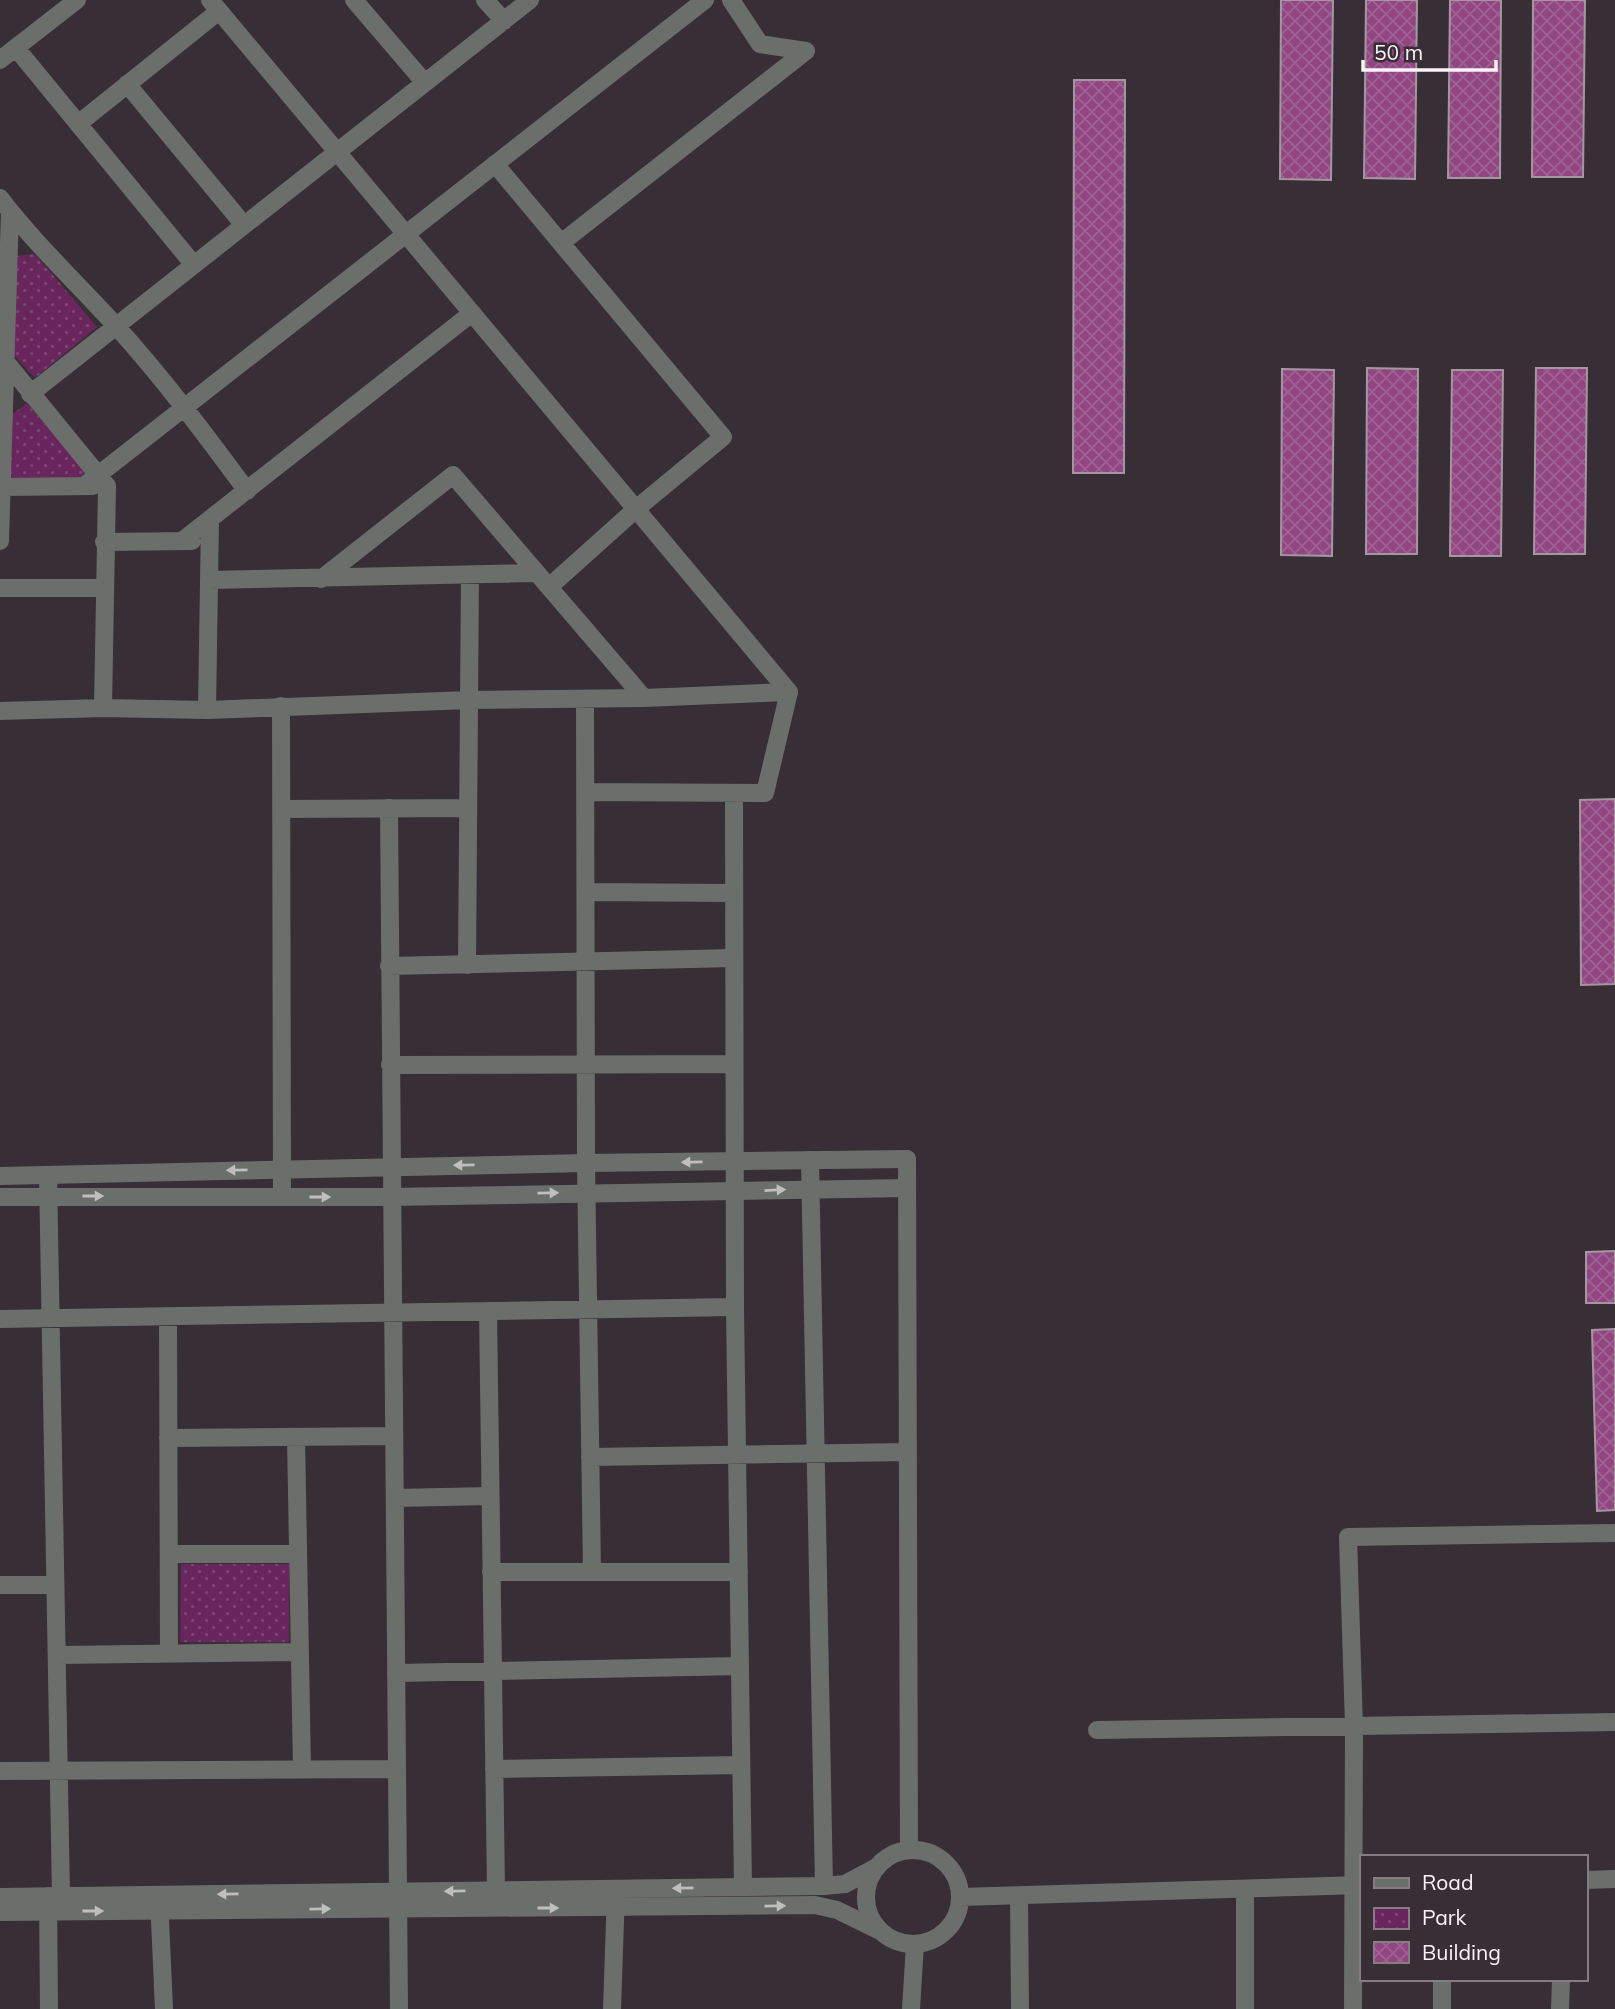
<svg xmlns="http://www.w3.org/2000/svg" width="1615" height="2009" font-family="Mulish,sans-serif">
	<defs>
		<pattern id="park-dots" width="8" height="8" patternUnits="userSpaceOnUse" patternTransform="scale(1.75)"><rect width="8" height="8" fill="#68265c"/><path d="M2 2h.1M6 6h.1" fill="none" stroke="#7e4674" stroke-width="1.8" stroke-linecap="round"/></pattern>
		<pattern id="building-cross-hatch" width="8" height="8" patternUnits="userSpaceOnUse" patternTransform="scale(1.75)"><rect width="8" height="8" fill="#914682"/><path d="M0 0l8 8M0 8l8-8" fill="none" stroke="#a16194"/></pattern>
	</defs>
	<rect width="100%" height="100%" fill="#382e36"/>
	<path fill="url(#park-dots)" d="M35,254L97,327L35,378L13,354L17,256Z
		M27,403L86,473L78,480L8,478L9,417Z
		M181,1564H289V1642H180Z"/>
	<path fill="url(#building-cross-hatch)" stroke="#a397a0" stroke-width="2" d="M1281,0H1333L1331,180L1280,179Z
		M1366,0H1417L1415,179L1364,178Z
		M1450,0H1501L1500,178H1448Z
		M1533,0H1585L1583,177H1532Z
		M1074,80H1125L1124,473H1073Z
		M1367,368L1418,369L1417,554H1366Z
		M1536,368H1587L1585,554H1534Z
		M1282,369L1334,370L1332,556L1281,555Z
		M1452,370H1503L1501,556H1450Z
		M1615,799V984L1581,985L1580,800Z
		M1615,1251V1303H1586V1252Z
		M1615,1329V1510L1597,1511L1592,1330Z"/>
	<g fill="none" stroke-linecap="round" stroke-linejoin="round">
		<path stroke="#6a6f6b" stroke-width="18" d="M354,0L425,83
			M485,0L504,21
			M731,0L760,44L806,51
			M16,48L194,265
			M0,60L77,0
			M127,84L244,225
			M78,124L219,11
			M495,164L723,437L636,509L549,587
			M0,198C35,244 77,283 116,326C163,378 205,434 247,491
			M561,243L806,51
			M0,361H5L107,486L103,708
			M30,394L530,0
			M84,486L705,0
			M2,487L93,486
			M0,541L10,211
			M182,541L472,313
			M104,542L192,541
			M321,579L453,475L644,698
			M209,580L537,573
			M0,588H105
			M585,699L586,1163L592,1572
			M281,706L282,1197
			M207,710L210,519
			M0,711L103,708L207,710L469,700L644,698L789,692L765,793L586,792
			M734,793L735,1307L743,1887
			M389,808C390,1209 395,1609 399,2009
			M282,809L468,808
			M586,892L734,893
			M467,965L470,575
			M389,966L734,958
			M390,1065L734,1064
			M907,1159L909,1850
			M810,1160L824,1886
			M48,1175L61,1896
			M488,1311L496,1890
			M168,1316L169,1654
			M0,1319L735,1307
			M296,1437L302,1769
			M168,1438L393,1436
			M590,1457L908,1452
			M395,1498L490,1496
			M169,1554H298
			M491,1572H739
			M0,1585H55
			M57,1655L300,1652
			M396,1673L740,1666
			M1097,1730L1615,1722
			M494,1769L741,1765
			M0,1771L397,1769
			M48,1896L49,2009
			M1019,1896L1020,2009
			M159,1898L164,2009
			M612,2009L616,1892
			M911,2009L915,1944
			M1245,2009V1889
			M1353,2009L1354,1726L1348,1537L1615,1533
			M1442,2009V1979
			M1560,2009L1561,1979"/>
		<path stroke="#6a6f6b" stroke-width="18" d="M210,0L789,692
			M0,1176L586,1163L907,1159
			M0,1197H390L907,1188
			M866 1897a47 47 0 1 1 94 0a47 47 0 1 1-94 0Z
			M1585,1880L1615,1879
			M0,1897L824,1886L845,1884L875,1868
			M960,1897L1361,1885
			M0,1912L815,1905L837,1910L880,1931"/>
	</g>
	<defs><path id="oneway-solid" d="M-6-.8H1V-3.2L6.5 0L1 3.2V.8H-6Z" transform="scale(1.75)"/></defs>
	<g fill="#c0bebf">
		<use href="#oneway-solid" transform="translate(692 1162) rotate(179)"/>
		<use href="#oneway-solid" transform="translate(464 1165) rotate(179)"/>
		<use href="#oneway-solid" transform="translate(237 1170) rotate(179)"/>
		<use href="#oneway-solid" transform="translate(775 1190) rotate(-3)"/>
		<use href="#oneway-solid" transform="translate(548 1193) rotate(-1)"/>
		<use href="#oneway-solid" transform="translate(93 1196)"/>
		<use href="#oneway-solid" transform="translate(320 1197)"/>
		<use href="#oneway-solid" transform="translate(683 1888) rotate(179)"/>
		<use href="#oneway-solid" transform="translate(455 1891) rotate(179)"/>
		<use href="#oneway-solid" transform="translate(228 1894) rotate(179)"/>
		<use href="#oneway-solid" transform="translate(775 1906) rotate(-1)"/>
		<use href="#oneway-solid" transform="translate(548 1908)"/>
		<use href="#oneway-solid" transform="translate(320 1909) rotate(-1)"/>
		<use href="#oneway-solid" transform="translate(93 1911)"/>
	</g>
	<rect x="1360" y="1855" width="228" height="126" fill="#382e36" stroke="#857d83" stroke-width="2"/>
	<rect x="1374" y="1878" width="35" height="10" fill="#6a6f6b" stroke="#857d83" stroke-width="2"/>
	<text x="1422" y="1890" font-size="21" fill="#f9f3f7">Road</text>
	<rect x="1374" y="1908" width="35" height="21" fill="url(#park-dots)" stroke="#857d83" stroke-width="2"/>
	<text x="1422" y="1925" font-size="21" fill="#f9f3f7">Park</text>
	<rect x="1374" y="1942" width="35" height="21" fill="url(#building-cross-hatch)" stroke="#857d83" stroke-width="2"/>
	<text x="1422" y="1960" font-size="21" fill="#f9f3f7">Building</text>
	<path d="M1363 60v10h133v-10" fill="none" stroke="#f9f3f7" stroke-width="3.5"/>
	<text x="1374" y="60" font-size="21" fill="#f9f3f7" stroke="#382e36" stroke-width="5" paint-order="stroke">50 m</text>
</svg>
